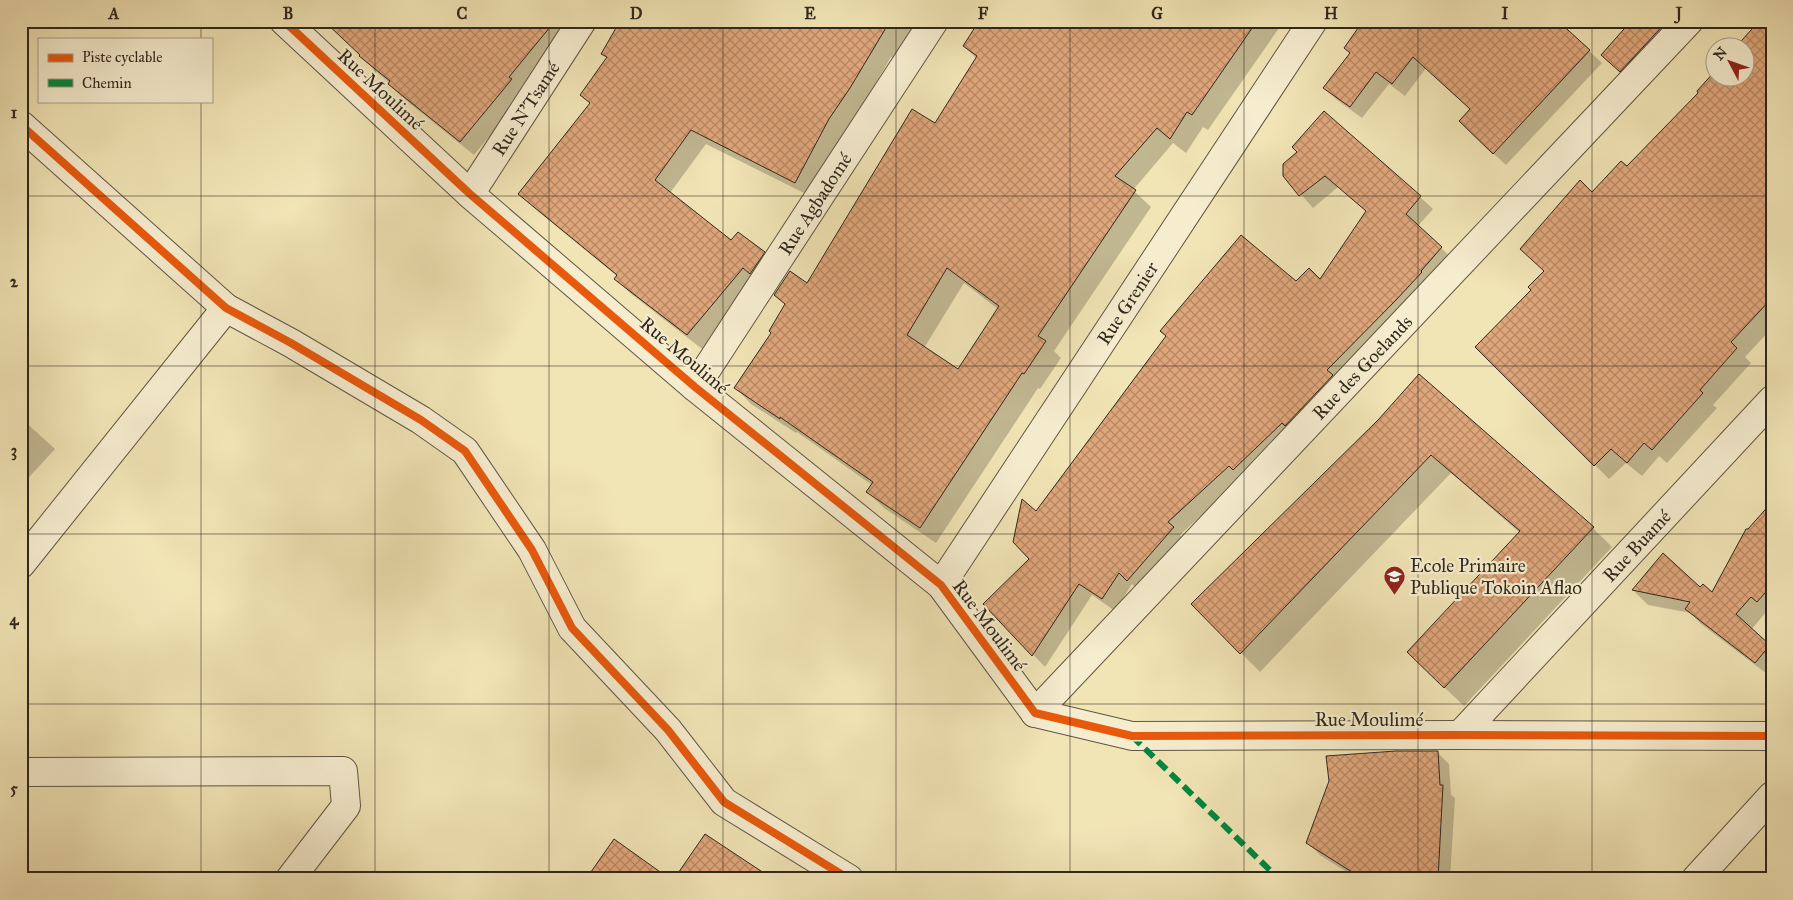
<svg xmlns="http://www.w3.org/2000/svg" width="1793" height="900" font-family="'IM FELL Great Primer',serif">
	<defs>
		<pattern id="building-cross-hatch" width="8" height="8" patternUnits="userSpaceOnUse" patternTransform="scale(1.25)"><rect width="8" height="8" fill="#e0a67b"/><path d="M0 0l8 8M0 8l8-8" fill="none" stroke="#b68764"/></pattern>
	</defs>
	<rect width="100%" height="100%" fill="#f1e4b5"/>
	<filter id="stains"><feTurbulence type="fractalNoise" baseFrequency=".004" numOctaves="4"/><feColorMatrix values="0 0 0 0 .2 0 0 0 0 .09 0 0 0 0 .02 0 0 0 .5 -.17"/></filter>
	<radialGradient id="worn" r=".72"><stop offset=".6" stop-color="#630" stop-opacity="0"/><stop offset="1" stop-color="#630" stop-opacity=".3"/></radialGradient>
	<path fill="#0003" fill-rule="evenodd" d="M324,21H580L525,93L474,155L403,98L389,84L390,83L374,70L361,55Z
		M621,21H926L900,62L891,57L864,103L843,134L810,196L706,144L670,193L731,242L764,253L778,267L727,317L702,349L630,293L616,279L618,277L534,208L519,194L591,104L582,95L608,59L603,54Z
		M981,21H1284L1208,130L1203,127L1186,153L1173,143L1133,190L1151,207L1054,351L1061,358L1040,389L1038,388L936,543L884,508L868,492L872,485L797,432L796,433L751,404L736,388L772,333L786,305L776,295L807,285L935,125L977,59L964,46ZM964,283L998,309L958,371L924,348Z
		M1557,21L1602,63L1506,165L1472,134L1471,110L1426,68L1405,96L1389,84L1362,118L1337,100L1325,88L1351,54Z
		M1664,21L1679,36L1634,84L1602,55Z
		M1772,21V328L1745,357L1751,363L1713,405L1717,408L1667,463L1659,456L1642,476L1626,463L1609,479L1476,347L1533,290L1592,194L1627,168L1716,78H1746V48Z
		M1284,164L1420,197L1433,209L1418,226L1454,260L1242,478L1180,535L1185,540L1140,592L1132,584L1115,611L1092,595L1045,667L985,604L1031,559L1036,513L1296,282L1320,281L1367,212L1338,187L1313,208L1284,175Z
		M1419,375L1593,528L1612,547L1464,706L1427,671L1520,533L1451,473L1260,672L1193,604L1379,421Z
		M21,418L55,449L21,486Z
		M1772,443V450L1768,447Z
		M1772,504V616L1767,611L1751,630L1772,648L1771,677L1701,624L1691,613L1648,605L1633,590L1701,589L1712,594L1749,530Z
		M1437,752L1449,764L1451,795L1455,798L1450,879H1358L1320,855L1308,843Z"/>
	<path fill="url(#building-cross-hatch)" stroke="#2f271d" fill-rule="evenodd" d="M324,21H555L509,77L512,79L460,142L388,84L390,81L359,56L360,55Z
		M620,21H890L850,88L829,119L795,183L691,130L655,180L731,240L738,232L765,252L750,274L743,268L687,335L614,279L617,275L518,194L590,103L580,95L607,57L601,54Z
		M979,21H1257L1192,115L1187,112L1170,139L1157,128L1115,176L1136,190L1038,336L1046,341L1024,374L1022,373L920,528L866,492L873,482L780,417V419L734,388L771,333L769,331L785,304L774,295L790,271L807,283L912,109L935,123L977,56L963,46ZM947,268L999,306L958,369L907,335Z
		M1363,21H1558L1590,50L1493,154L1459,121L1470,109L1413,57L1392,84L1376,72L1350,107L1323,88L1350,53L1344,48Z
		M1631,21H1667L1620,72L1601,55Z
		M1759,21H1772V298L1731,342L1737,348L1700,390L1703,393L1652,450L1644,443L1627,463L1611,449L1594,466L1475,347L1531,290L1528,287L1544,271L1520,249L1580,180L1592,192L1621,161L1627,166L1698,93L1697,91L1716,70V78H1746V48H1735Z
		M1324,111L1421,196L1406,214L1442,247L1421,271L1422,272L1396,300L1327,370L1333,375L1285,426L1282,423L1233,470L1229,466L1168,522L1174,527L1127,581L1119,573L1102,599L1079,584L1032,656L983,604L1029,559L1013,542L1022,499L1036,511L1166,336L1160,331L1241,235L1296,281L1309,268L1320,279L1366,211L1325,176L1299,196L1283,176V164L1297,152L1292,147Z
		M1419,374L1594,527L1444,688L1407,652L1520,531L1431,455L1240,654L1191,604L1378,420Z
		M1772,502V585L1757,602L1751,597L1736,614L1770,645L1755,663L1685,609L1690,602L1632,590L1663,553L1700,587L1703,584L1712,592L1746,529H1748Z
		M1396,751H1438L1440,785H1443L1438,879H1363L1306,843L1329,781L1326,756Z
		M705,834L773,879H674Z
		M614,839L670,879H586Z"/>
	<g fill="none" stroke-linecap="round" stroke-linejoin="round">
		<defs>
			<g id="street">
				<path d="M284,21L470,194L695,387L941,585L1035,713L1132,736L1460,735L1772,736"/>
				<path d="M21,125L226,308L291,343L421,420L465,451L532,550L572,628L668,730L724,802L849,879"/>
				<path id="s1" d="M470,194L582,21"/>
				<path id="s2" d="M695,387L934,21"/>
				<path d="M21,564L226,308"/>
				<path id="s3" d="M941,585L1313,21"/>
				<path id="s4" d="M1035,713L1689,21"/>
				<path id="s5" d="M1460,735L1772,400"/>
				<path d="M21,772L343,771L346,806L290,879"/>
				<path d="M1696,879L1772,796"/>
			</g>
		</defs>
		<use href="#street" stroke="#605643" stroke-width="30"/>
		<use href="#street" stroke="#f6edcf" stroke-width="28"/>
		<path stroke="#00873e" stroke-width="6" stroke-dasharray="12 6" stroke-linecap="butt" d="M1132,736L1279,879"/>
		<defs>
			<path id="cycleway" d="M284,21L470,194L695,387L941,585L1035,713L1132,736L1460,735L1772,736
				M21,125L226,308L291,343L421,420L465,451L532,550L572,628L668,730L724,802L849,879"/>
		</defs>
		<use href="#cycleway" stroke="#f6edcf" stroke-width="11"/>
		<use href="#cycleway" stroke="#e8590c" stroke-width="8"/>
	</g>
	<path fill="none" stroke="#2f271d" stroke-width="1" stroke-opacity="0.55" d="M201,21V39M375,21V879M549,21V879M723,21V879M896,21V879M1070,21V879M1244,21V879M1418,21V879M1592,21V879M201,101V879M21,196H1772M21,366H1772M21,534H1772M21,704H1772"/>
	<defs>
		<symbol id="school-pin" viewBox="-11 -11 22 30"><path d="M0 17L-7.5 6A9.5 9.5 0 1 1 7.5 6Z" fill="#8f2418" stroke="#f6edcf"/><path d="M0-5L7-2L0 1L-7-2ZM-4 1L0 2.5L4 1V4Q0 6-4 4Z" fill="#fff"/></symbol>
	</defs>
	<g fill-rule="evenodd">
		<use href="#school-pin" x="1382" y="564" width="25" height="34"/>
	</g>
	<g text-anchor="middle" stroke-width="4.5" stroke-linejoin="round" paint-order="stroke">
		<g font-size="19" fill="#2f271d" stroke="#f6edcf">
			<text transform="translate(381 89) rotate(43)" y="7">Rue Moulimé</text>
			<text dy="7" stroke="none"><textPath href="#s1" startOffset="102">Rue N'Tsamé</textPath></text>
			<text dy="7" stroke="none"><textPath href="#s2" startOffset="219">Rue Agbadomé</textPath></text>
			<text dy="7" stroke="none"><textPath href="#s3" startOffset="338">Rue Grenier</textPath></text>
			<text transform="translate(685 355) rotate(40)" y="7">Rue Moulimé</text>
			<text dy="7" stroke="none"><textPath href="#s4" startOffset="476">Rue des Goelands</textPath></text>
			<text dy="7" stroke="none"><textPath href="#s5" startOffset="259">Rue Buamé</textPath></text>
			<text transform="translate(990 625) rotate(53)" y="7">Rue Moulimé</text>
			<text x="1369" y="726">Rue Moulimé</text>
		</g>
		<g font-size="19" fill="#2f271d" stroke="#f6edcf" text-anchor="start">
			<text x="1410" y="572">Ecole Primaire<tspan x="1410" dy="22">Publique Tokoin Aflao</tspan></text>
		</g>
	</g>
	<rect width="1793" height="900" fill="none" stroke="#f1e4b5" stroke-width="55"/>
	<rect x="38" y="38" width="175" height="65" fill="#f6edcf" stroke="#a69e88"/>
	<rect x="48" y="54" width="25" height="8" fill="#e8590c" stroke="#a69e88"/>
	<text x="82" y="62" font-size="15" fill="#2f271d">Piste cyclable</text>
	<rect x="48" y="79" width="25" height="8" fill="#00873e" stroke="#a69e88"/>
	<text x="82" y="88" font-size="15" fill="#2f271d">Chemin</text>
	<g transform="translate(1730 62) rotate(311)"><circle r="24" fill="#f6edcf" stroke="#a69e88"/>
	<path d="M0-4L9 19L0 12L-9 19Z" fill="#8f2418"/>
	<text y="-8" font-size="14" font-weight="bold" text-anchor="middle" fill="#2f271d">N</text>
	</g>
	<rect x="28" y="28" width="1738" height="844" fill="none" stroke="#2f271d" stroke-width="2"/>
	<g font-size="16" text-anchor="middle" font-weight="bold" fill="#2f271d">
		<text x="114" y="19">A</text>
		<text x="288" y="19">B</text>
		<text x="462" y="19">C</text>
		<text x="636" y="19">D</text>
		<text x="810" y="19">E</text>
		<text x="983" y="19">F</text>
		<text x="1157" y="19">G</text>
		<text x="1331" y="19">H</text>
		<text x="1505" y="19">I</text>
		<text x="1679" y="19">J</text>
		<text x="14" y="118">1</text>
		<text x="14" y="287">2</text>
		<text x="14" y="456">3</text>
		<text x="14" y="625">4</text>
		<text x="14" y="794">5</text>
	</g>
	<rect width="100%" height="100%" filter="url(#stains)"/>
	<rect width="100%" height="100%" fill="url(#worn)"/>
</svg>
